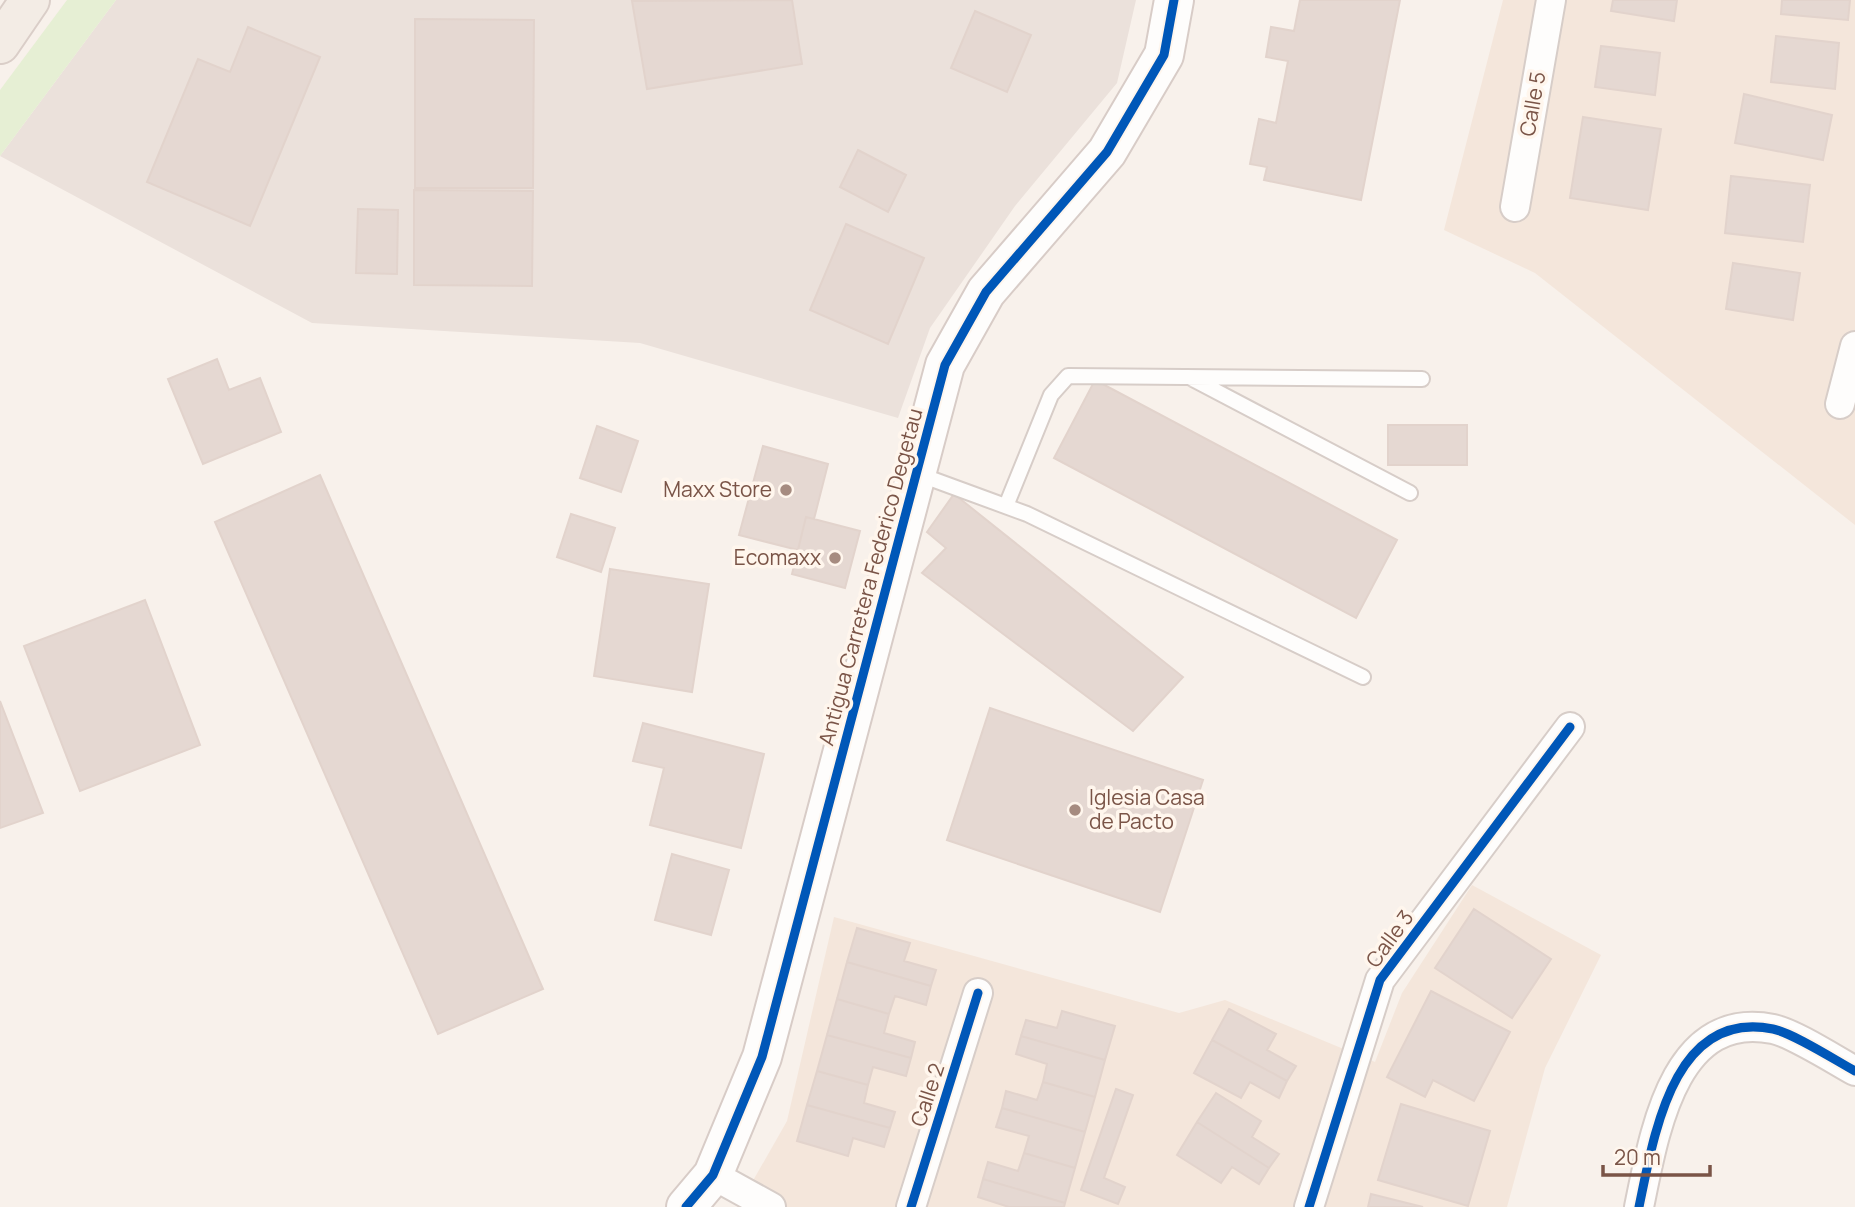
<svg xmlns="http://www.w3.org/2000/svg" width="1855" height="1207" font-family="Manrope,sans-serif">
	<rect width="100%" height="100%" fill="#f8f1eb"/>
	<path fill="#f4e6db" d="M1503,0H1855V525L1535,273L1444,230Z
		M1472,885L1601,955L1545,1068L1507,1207H738L787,1121L834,917L1179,1013L1225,1000L1375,1062L1402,993Z"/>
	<path fill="#ebe1db" d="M116,0H1136L1117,83L1015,206L930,328L898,418L640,343L312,323L0,156Z"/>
	<path fill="#e6efd4" d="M67,0H116L0,156V90Z"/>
	<path fill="#e5d8d2" stroke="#e2d3cc" stroke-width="2" d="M792,0L802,64L647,89L632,1Z
		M1300,0H1400L1361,200L1264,180L1267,167L1250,164L1259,119L1276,123L1288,61L1266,57L1271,27L1294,31Z
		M1613,0H1677L1674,21L1611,11Z
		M1782,0H1850L1848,20L1781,14Z
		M975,11L1031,35L1007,92L951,68Z
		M415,19L534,20L533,188H415Z
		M248,27L320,57L250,226L147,182L198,59L230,72Z
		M1776,36L1839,43L1835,89L1771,82Z
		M1601,46L1660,53L1655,95L1595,87Z
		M1744,94L1832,115L1823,160L1735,143Z
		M1583,117L1661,129L1648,210L1570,198Z
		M858,150L906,175L888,212L840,187Z
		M1731,176L1810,185L1803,242L1725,233Z
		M414,190L533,191L532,286L414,285Z
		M358,209L398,210L397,274L356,273Z
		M846,224L924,258L888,344L810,310Z
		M1733,263L1800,273L1793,320L1726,309Z
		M217,359L229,390L260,378L281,432L203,464L168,379Z
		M1095,380L1397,540L1356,618L1054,458Z
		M1388,425H1467V465H1388Z
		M597,426L638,441L621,492L580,478Z
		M763,446L828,464L814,519L806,517L798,550L739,535Z
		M320,475L543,989L438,1034L215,522Z
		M954,494L1183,677L1133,731L922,573L946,548L927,532Z
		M571,514L615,528L601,572L557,557Z
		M806,517L860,531L845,588L792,574Z
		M610,569L709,584L692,692L594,676Z
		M145,600L200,745L80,791L24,646Z
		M0,701L43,813L0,828Z
		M990,708L1203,780L1160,912L947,840Z
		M643,723L764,754L741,848L650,825L664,768L633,761Z
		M672,854L729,870L711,935L655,920Z
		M1474,909L1551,959L1512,1018L1435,968Z
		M857,928L910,943L904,961L936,970L931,986L847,962Z
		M847,962L931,986L926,1005L895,996L889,1014L837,999Z
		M1431,991L1510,1032L1474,1101L1433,1080L1425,1097L1387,1077Z
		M837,999L889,1014L884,1033L915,1042L911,1058L827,1035Z
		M1229,1009L1276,1034L1267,1050L1296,1066L1287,1081L1212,1040Z
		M1062,1011L1115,1026L1105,1060L1021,1036L1026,1020L1057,1028Z
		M827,1035L911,1058L906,1076L873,1067L868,1085L817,1071Z
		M1021,1036L1105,1060L1095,1097L1043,1082L1047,1064L1016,1054Z
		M1212,1040L1287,1081L1279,1098L1250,1082L1241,1098L1194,1073Z
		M817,1071L868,1085L864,1103L895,1112L890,1128L807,1105Z
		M1043,1082L1095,1097L1085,1132L1002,1108L1006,1091L1037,1100Z
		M1116,1089L1133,1095L1104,1178L1125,1187L1118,1204L1081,1190Z
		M1216,1093L1261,1121L1252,1137L1279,1154L1269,1168L1197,1122Z
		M1401,1104L1490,1131L1468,1206L1378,1180Z
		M807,1105L890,1128L884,1147L853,1138L848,1156L797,1141Z
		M1002,1108L1085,1132L1075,1168L1024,1153L1029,1136L996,1127Z
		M1197,1122L1269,1168L1259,1184L1232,1167L1221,1183L1177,1155Z
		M1024,1153L1075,1168L1065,1203L983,1179L988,1162L1018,1171Z
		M983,1179L1065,1203L1064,1207H1009L978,1197Z
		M1371,1194L1423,1207H1368Z"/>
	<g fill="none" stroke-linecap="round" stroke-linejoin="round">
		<defs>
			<path id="lane" d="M1191,378L1410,493
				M918,474L1027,514L1363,677
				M1006,506L1051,395L1068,376L1422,379"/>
			<path id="street" d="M1515,207L1551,0
				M1840,404L1855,346
				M713,1175L771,1207
				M911,1207L978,993
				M1309,1207L1380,980L1570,727
				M1639,1207C1654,1135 1673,1009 1773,1029C1793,1033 1835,1060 1855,1071"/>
			<path id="secondary" d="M686,1207L713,1175L762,1057L945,365L986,292L1107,152L1164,55L1174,0"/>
			<path id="primary" d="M0,44L30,0"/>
		</defs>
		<use href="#lane" stroke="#d7cdc8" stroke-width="18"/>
		<use href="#street" stroke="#d7cdc8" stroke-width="32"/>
		<use href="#secondary" stroke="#d8ccc7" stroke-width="42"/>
		<use href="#primary" stroke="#dacec8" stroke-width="42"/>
		<use href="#lane" stroke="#fefdfc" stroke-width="14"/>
		<use href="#street" stroke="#fefdfc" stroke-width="28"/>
		<use href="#secondary" stroke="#fefdfc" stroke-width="38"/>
		<use href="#primary" stroke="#f3ece5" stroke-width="38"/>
		<defs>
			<path id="cycleway" d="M686,1207L713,1175L762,1057L945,365L986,292L1107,152L1164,55L1174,0
				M911,1207L978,993
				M1309,1207L1380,980L1570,727
				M1639,1207C1654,1135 1673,1009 1773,1029C1793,1033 1835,1060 1855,1071"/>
		</defs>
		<use href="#cycleway" stroke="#fff6ed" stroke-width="13"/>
		<use href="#cycleway" stroke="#0057b8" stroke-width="9"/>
	</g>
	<g fill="#a68b80" stroke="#fff6ed" stroke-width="2.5">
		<circle cx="786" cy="490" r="7"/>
		<circle cx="835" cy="558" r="7"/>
		<circle cx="1075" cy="810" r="7"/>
	</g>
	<g text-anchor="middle" stroke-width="7" stroke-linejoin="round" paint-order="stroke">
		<g font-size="21" fill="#7a5447" stroke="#fff6ed">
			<text transform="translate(1533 104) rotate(-80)" y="7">Calle 5</text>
			<text transform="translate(871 577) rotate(-75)" y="7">Antigua Carretera Federico Degetau</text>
			<text transform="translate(1390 939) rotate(-54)" y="7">Calle 3</text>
			<text transform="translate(928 1095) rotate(-72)" y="7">Calle 2</text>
		</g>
		<g font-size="21" fill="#7a5447" stroke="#fff6ed" text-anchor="end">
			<text x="772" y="497">Maxx Store</text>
			<text x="821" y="565">Ecomaxx</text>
			<text x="1089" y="805" text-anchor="start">Iglesia Casa<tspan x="1089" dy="24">de Pacto</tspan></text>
		</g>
	</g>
	<path d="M1603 1165v10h107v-10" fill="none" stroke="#7a5447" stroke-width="3.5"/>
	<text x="1614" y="1165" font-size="21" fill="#7a5447" stroke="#fff6ed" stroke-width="5" paint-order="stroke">20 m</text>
</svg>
